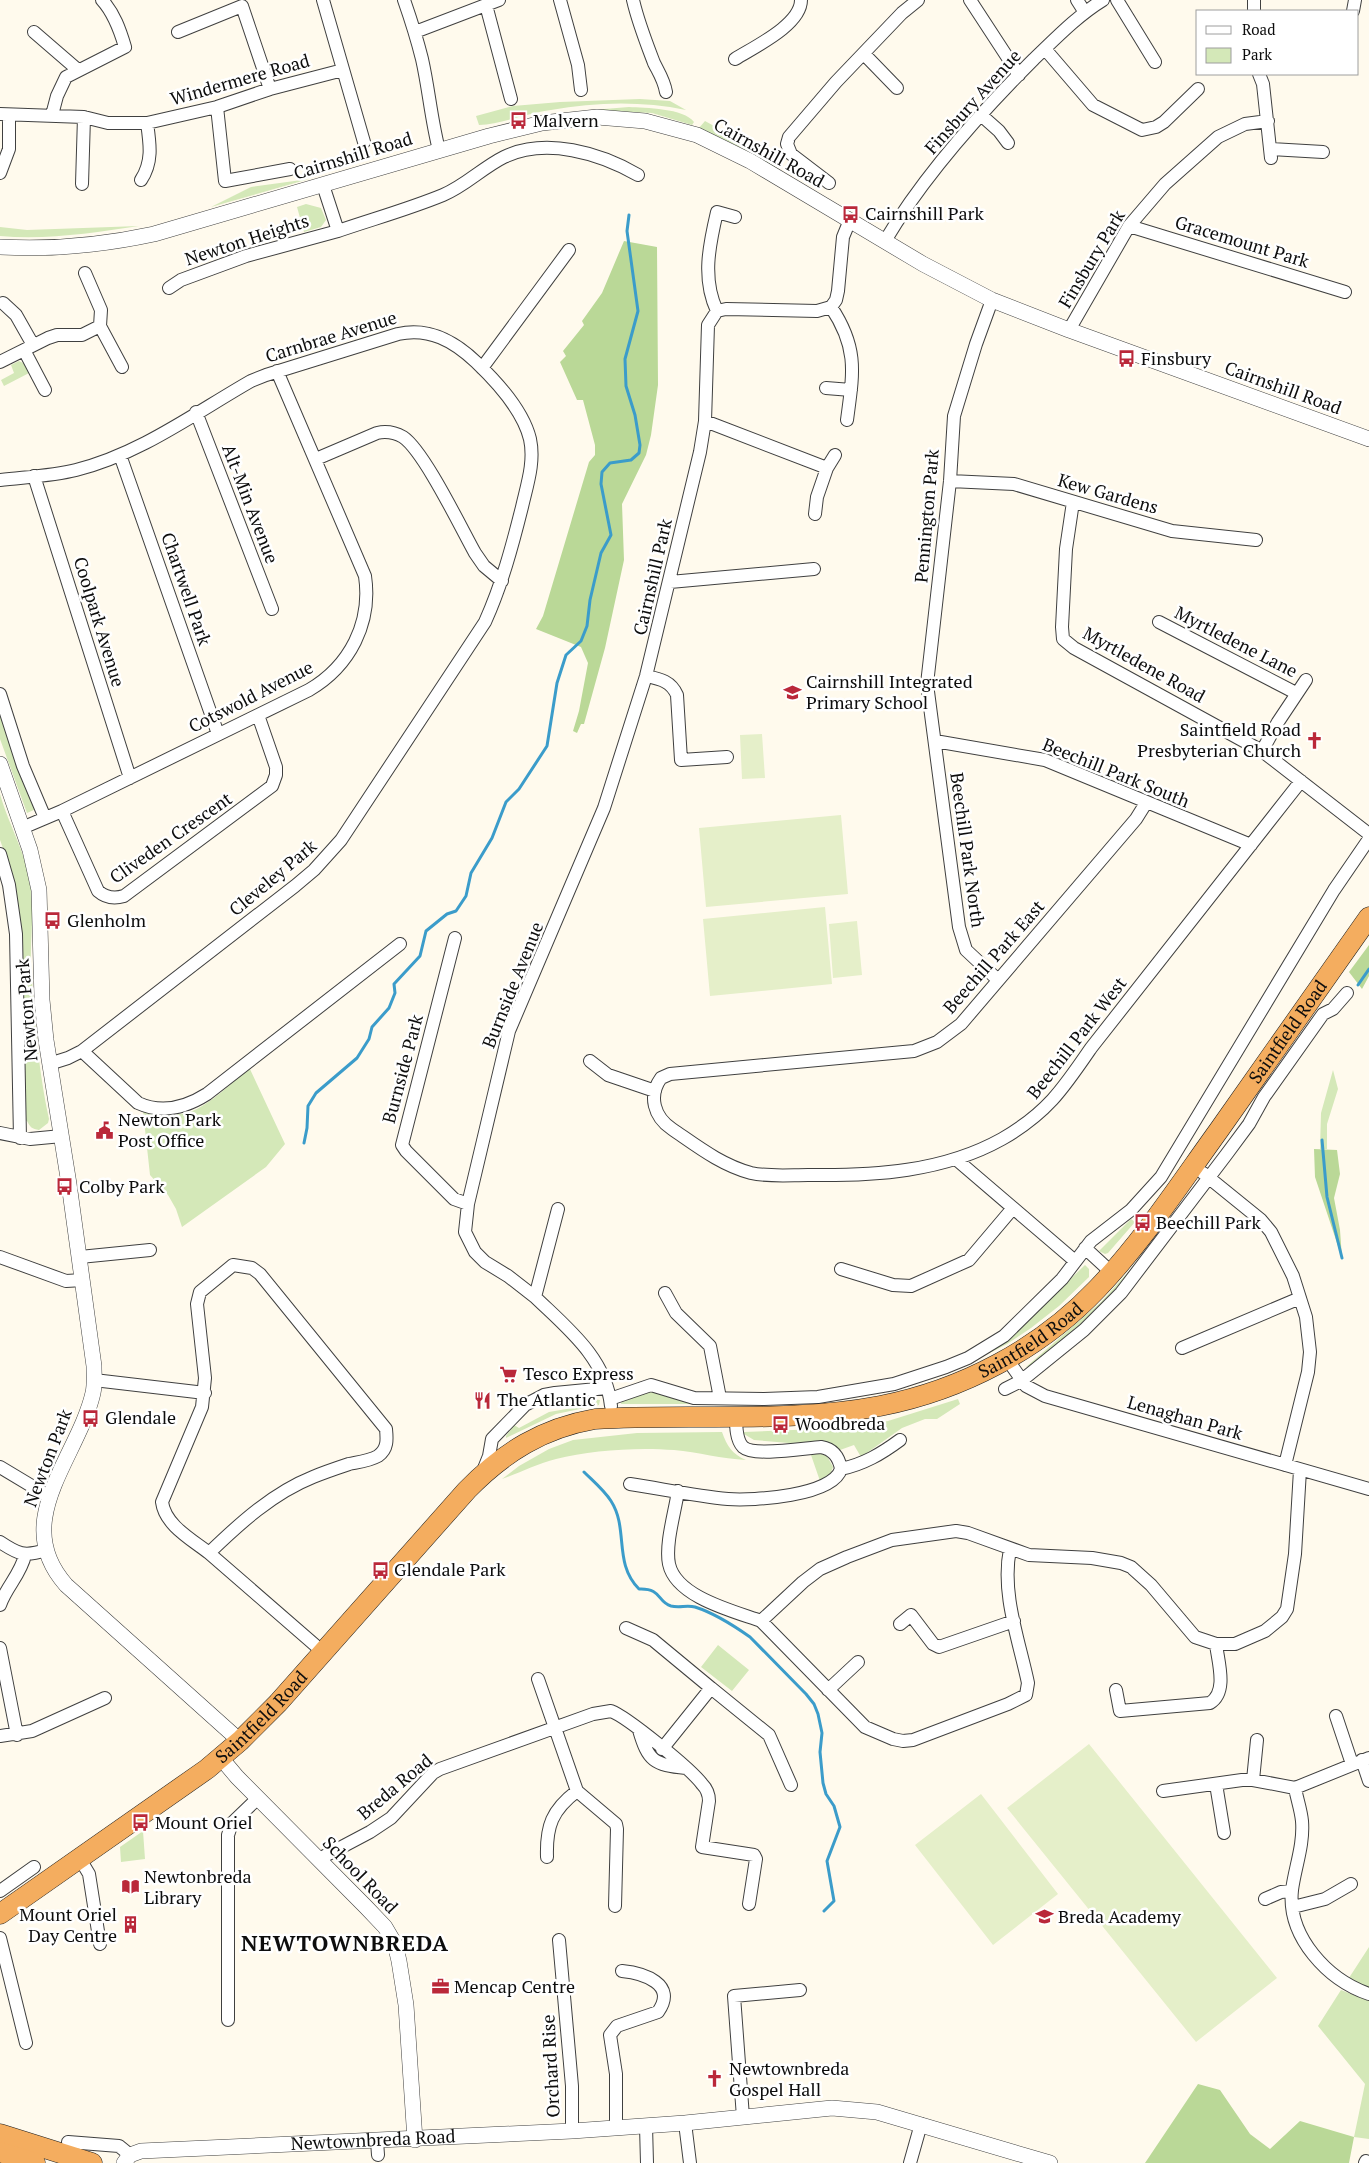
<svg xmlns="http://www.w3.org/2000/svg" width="1369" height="2163" font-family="'PT Serif',serif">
	<rect width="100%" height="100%" fill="#fffaed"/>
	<path fill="#d4e8b8" d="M640,99L670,101L686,110C642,101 596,102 551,110C528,113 501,124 479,125L476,116L513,106L560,102Z
		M629,107C645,108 684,108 694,122L692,125L652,113L592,110Z
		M705,121L725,132L802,185L742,148L699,128Z
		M309,179L211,207L251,187Z
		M306,204L321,208L326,220L321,227L304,232L297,207Z
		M139,226C93,233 47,240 0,236V227L27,230Z
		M19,361L25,364L31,372L4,386L1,380L14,373L11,365Z
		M0,709L36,809L27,813L0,739Z
		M0,794C9,826 28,857 32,891C34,916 30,940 31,964C34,1016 38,1068 49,1119L48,1123L39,1130C32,1129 30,1127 27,1121H25L8,862L0,840Z
		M249,1067L285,1144L266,1167L182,1227L176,1209L168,1195L150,1175L143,1111C158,1113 175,1117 190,1112C209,1105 235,1081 249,1067Z
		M1333,1070L1338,1089L1327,1124V1149H1320L1321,1113Z
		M1191,1192L1102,1309L1031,1366L1026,1367L1101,1302L1129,1271Z
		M1131,1219L1135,1222L1108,1253L1105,1254L1099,1251Z
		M1085,1265L1089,1269V1277L1059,1306L1031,1328L1007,1344L980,1358L1008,1339Z
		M651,1391L692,1404H621L622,1400Z
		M591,1399L600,1400L599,1405L556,1414L506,1438V1436L514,1425L519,1428L549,1412L590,1405Z
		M958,1399L960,1404L937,1419H925L902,1428L861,1457L854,1445L840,1450L825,1442L789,1443L754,1440L744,1434V1432L843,1428L888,1421Z
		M722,1432C727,1446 732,1454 746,1460C722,1459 698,1452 674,1450C638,1447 590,1450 556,1459C537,1464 519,1473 502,1479L519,1466L549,1449L573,1440L637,1433Z
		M819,1453L827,1456L833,1467L830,1475L820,1481L811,1455Z
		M718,1645L749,1670L732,1691L701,1667Z
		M143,1831L145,1859L121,1862L120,1847Z
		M1369,1947V1989L1347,1981Z
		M1341,1990L1369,2001V2139L1354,2137L1365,2084L1318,2026Z"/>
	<path fill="#bad897" d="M624,241L657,247L658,385L651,435L646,455L622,504L624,560L605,648L584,724H581L577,733L573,731L579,711L588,663L581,647L536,629L543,616L589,462L595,455V445L583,400H577L560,362L566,356L563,351L584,325L582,321L602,293Z
		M1369,945V976L1362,989L1349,972Z
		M1314,1149L1337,1150L1340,1174L1334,1198L1340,1230L1342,1258L1315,1177Z
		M1198,2084L1220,2090L1250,2134L1270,2149L1300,2121L1354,2137L1349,2163H1145Z"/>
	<path fill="#e5efc9" d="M762,734L765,778L742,779L740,735Z
		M841,815L848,894L706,907L699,828Z
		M825,907L832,984L710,996L703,919Z
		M857,921L862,975L833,978L829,924Z
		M1089,1744L1277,1978L1196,2042L1007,1808Z
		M981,1794L1058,1894L993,1945L915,1845Z"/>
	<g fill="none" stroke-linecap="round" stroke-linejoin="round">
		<path stroke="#3b9cca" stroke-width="3" d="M1358,985L1369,969
			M1322,1140L1327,1197L1342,1258
			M304,1143L307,1128L308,1106L316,1093L357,1058L369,1039L372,1027L389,1008L395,993L394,984L420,956L426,931L447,914L456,911L466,896L471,873L492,838L506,802L519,789L547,746L557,683L566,655L581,641L587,626L590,600L601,553L611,535L601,484L602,472L610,463L631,460L639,453L640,445L635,415L626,386L625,359L638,311L627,231L629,215
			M584,1472C593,1481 604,1490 611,1501C629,1529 613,1563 639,1589C662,1588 657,1602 671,1606C679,1608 687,1605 695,1607C714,1613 733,1625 750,1637L806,1694L814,1704L818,1714L822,1733L820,1752L823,1783L826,1794L834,1806L840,1827L827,1861L834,1901L824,1911"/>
		<defs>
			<path id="minor" d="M323,0L364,142
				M404,0C411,20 417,39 422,59C429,90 431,119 439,150
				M560,0L578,65L581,90
				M633,0C638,22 646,42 654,63C659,73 664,80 666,92
				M970,0L1019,75
				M1077,0L1084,11
				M1117,0L1155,62
				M486,5L511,99
				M1254,11V0
				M1353,11L1355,0
				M34,32L78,70
				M178,32L242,6L270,89
				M415,32L499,0
				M1045,49L1093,105L1142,130L1156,127L1164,122L1198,89
				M864,54L897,88
				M735,59C754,47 801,25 801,0
				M1259,74L1263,84L1271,158
				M217,107L225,181L290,169
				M0,114L84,117L108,123H147L217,107L270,89L343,70
				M52,115L57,96L66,77L125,47C120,30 114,13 102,0
				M981,115L999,131L1008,143
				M1271,149L1323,152
				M0,173L9,149V116
				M141,180C153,162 150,144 147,123
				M829,183L791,154L787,144L789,137L836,82L902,13L918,0
				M82,184L84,117
				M323,185L338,231C373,219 409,209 443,195C465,186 482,168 504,157C546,137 600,153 638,175
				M1129,226L1345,292
				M885,241C924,175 980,113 1034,59C1056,38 1077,16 1103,0
				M169,288L181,280L246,256L338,231
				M992,300L976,344L954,416L950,481L927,684L959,927L966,950L998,980
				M3,303L16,315L33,345
				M831,307C859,349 853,374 847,420
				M717,311C702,279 709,246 717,212L735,217
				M100,326L122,367
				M1069,330L1129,226L1165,184L1218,137L1245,124L1268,121
				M24,350L45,390
				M0,362L48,338L57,335H82L100,326L101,310L85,273
				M482,368L569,250
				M826,388L851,390
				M196,412L272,609
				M705,421L827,468L817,497L815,514
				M120,455L218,734
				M316,459L377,433C386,431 394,432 403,437C424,451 461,528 475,553L484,566L502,581
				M827,468L835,455
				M34,476L130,778
				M0,480C25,477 52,476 76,470C140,454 195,413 251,381L266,375L398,334C429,327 454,341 476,362C497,382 523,410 530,439C535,462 527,485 522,507C512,547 502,584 485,622L341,840L314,870L295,886L82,1051L68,1058L49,1064
				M950,481L1014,484L1172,531L1256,540
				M1073,502L1066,549L1062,627L1063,639L1074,648L1262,751L1369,834
				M670,582L814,569
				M1159,622L1296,693
				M646,676C660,679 671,681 677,695L681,760L727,757
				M0,694L23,766L45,818
				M935,741L1045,760L1251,845
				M1262,751L1278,722L1306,680
				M1146,803L1136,819L961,1024L937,1042L914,1051L670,1074L661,1078C648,1096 654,1117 672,1129C697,1146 721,1165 751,1173C769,1177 790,1175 808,1175C874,1176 943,1172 1002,1139C1047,1113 1063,1089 1091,1048L1301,781
				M62,811L98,891C106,898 114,899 124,896L272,786L276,775V767L258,715
				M22,828L62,811L309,690C350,666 372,623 365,576L277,371
				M0,854L9,885L16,934L20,1138
				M455,938L402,1145L406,1151L454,1199L468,1204L465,1232L475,1252L485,1262L508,1276L535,1297
				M82,1051L138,1103C162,1114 185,1108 207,1094L400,944
				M590,1061L608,1075L655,1091
				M0,1133L30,1139L62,1136
				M957,1160L1075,1261
				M1203,1173L1261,1220L1271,1232L1293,1276L1306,1317L1310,1352L1308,1372L1285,1465
				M468,1204L509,1031L604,808L646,676L700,452L705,421L708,325L717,311L726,309L817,311L831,307L836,300L838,291L843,237L850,220
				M558,1209L535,1297C567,1328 606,1358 611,1406
				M1085,1248L1112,1273
				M0,1257L66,1281L83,1280
				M80,1257L150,1250
				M233,1265L252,1268L260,1274L386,1429C387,1439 388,1449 378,1456C369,1461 359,1462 349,1464C337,1468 325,1472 313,1477C273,1493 240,1523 209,1553C191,1539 165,1525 162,1502L202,1407L205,1378L197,1304L200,1292Z
				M841,1269L893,1285L911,1286L969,1260L1013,1208
				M665,1293L676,1313L710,1346L720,1398
				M1182,1348L1300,1298
				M1007,1359L1026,1386L1045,1396L1369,1489
				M94,1380L205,1393
				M1005,1389L1021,1381L1084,1330L1121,1293L1226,1155L1249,1124L1264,1097L1323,1014L1333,1009L1347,993
				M610,1399L651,1385L694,1398L764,1399L818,1397L894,1384L946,1367L968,1358L1004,1336L1062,1279L1091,1241L1131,1210L1161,1177L1334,890L1369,839
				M736,1417C736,1426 736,1440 743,1447C754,1457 805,1448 821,1447C833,1449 839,1457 841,1469
				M0,1467L50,1497
				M483,1471L489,1456L492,1439L525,1405L544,1395L555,1393L607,1388
				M630,1484C663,1489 695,1496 728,1499C753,1501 833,1496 841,1469C864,1464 881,1454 900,1440
				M678,1491C675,1512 665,1544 669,1564C676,1597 733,1611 761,1621L803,1582L820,1569L847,1557L892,1540L956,1531L968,1533L1029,1555L1092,1558L1121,1563L1131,1567L1151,1585L1195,1637L1216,1644H1235L1265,1631L1282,1617L1287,1609L1295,1554L1300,1470
				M0,1542C18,1554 24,1557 46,1550
				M209,1553L323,1652
				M0,1605C6,1587 21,1574 25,1555
				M761,1621L865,1727L893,1739L903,1741L913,1740L1008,1704L1026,1695L1028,1683C1019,1640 1001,1593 1010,1549
				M900,1624L911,1615L933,1644L939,1647L1014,1621
				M626,1628L653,1640L711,1688
				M0,1648L17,1735
				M538,1679L577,1791L616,1824L617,1829L615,1906
				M828,1690L858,1662
				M1116,1690L1120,1711L1210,1703C1228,1692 1218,1662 1216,1644
				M1336,1716L1352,1764
				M639,1730C648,1761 654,1765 686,1768
				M0,1736L32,1731L105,1698
				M662,1749L711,1688L769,1735L791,1785
				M1362,1760L1369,1781
				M1253,1780L1257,1740
				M1216,1784L1224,1833
				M1295,1788C1297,1799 1301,1810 1302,1821C1304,1845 1295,1867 1292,1890C1287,1937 1328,1980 1369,1994
				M1295,1788L1369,1758
				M1163,1791L1242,1780H1253L1295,1788
				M547,1857C546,1826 552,1810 577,1791
				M80,1859L89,1874L100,1944
				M319,1859L370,1832L391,1818L433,1773L440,1769L593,1714L611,1711C627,1717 691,1769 702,1784C707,1789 709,1794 709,1801L702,1847L754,1855L756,1859L749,1904
				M0,1891L34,1867
				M1265,1899L1281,1892L1292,1891
				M1293,1907L1325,1899L1351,1884
				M0,1938L26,2043
				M559,1940L572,2086V2131
				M228,2020V1835L232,1823L258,1798
				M743,2117L734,1996L800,1990
				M685,2123L690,2163
				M646,2126L647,2163
				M616,2128V2074L610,2035L617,2026L658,2012C678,1984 643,1973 622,1971
				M377,2141L378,2155
				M68,2142L119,2146L130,2155
				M910,2163L921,2124
				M1365,2163L1366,2161"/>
			<g id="tertiary">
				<path d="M0,247C52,250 103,245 154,234L489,136L542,123L597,117L645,121L697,135L750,161L923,264L992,300L1069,330L1369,439"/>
				<path d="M0,764L30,850L39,890L42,1000L46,1040L69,1184L94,1366C94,1375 95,1384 93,1393C78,1458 9,1521 66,1585L240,1741"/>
				<path d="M221,1758L237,1777L366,1907L385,1927L395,1944L399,1961L406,2005L415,2140"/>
				<path id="s1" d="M124,2163L130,2155L141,2151L572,2131L685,2123L832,2108L877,2112L1050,2163"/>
			</g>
			<g id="trunk">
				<path id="s2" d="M0,1914L207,1769L240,1741L278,1703L467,1490C504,1452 543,1428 595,1419C690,1413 786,1424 880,1406C962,1390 1040,1349 1097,1289C1143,1241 1180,1184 1219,1130C1269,1059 1319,988 1369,917"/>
				<path d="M0,2134L92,2163"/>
				<path d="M0,2152L35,2163"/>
			</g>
		</defs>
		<use href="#minor" stroke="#404040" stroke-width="14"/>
		<use href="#tertiary" stroke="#404040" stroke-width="16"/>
		<use href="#trunk" stroke="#1e1e1e" stroke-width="21"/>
		<use href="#minor" stroke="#fff" stroke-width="12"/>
		<use href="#tertiary" stroke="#fff" stroke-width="15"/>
		<use href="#trunk" stroke="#f4ad5f" stroke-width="20"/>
	</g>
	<defs>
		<symbol id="bus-bare" viewBox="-9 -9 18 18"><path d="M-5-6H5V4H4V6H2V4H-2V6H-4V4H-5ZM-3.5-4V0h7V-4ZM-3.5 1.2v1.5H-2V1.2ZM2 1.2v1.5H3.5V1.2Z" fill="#ba283a" stroke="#fff" stroke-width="2.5" paint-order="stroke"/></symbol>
		<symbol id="school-bare" viewBox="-9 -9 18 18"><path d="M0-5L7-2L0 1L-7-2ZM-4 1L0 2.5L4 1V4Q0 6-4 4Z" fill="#ba283a" stroke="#fff" stroke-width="2.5" paint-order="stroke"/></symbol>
		<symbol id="church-bare" viewBox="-9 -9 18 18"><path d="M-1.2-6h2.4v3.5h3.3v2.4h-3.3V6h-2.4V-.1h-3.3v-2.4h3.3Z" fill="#ba283a" stroke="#fff" stroke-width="2.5" paint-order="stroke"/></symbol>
		<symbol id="civic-bare" viewBox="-9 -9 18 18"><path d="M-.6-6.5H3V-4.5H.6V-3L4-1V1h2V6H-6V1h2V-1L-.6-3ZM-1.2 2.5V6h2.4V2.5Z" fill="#ba283a" stroke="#fff" stroke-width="2.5" paint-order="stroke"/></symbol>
		<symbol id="supermarket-bare" viewBox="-9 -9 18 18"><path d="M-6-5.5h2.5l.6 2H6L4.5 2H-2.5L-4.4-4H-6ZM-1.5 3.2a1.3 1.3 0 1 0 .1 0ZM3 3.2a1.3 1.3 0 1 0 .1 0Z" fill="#ba283a" stroke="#fff" stroke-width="2.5" paint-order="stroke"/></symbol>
		<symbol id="restaurant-bare" viewBox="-9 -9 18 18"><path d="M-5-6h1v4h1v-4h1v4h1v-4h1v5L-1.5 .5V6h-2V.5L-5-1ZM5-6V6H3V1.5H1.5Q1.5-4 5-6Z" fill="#ba283a" stroke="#fff" stroke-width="2.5" paint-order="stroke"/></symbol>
		<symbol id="library-bare" viewBox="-9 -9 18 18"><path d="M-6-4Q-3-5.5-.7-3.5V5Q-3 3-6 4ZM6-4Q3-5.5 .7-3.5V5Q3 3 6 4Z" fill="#ba283a" stroke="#fff" stroke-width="2.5" paint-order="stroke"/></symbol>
		<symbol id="building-bare" viewBox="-9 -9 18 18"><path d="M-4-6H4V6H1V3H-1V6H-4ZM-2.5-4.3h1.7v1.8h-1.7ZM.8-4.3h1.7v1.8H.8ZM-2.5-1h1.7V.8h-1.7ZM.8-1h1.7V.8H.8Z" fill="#ba283a" stroke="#fff" stroke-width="2.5" paint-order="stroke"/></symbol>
		<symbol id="office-bare" viewBox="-9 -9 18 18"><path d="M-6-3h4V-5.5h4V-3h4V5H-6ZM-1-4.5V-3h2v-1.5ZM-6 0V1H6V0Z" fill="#ba283a" stroke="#fff" stroke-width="2.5" paint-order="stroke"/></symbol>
	</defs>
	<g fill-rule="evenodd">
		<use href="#bus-bare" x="506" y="108" width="25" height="25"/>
		<use href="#bus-bare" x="838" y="202" width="25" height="25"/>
		<use href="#bus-bare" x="1114" y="346" width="25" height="25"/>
		<use href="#school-bare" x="780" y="680" width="25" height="25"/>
		<use href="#church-bare" x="1302" y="728" width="25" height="25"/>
		<use href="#bus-bare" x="40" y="908" width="25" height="25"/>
		<use href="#civic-bare" x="92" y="1118" width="25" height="25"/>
		<use href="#bus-bare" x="52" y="1174" width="25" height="25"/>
		<use href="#bus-bare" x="1130" y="1210" width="25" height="25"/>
		<use href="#supermarket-bare" x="496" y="1362" width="25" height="25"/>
		<use href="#restaurant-bare" x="470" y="1388" width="25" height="25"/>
		<use href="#bus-bare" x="78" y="1406" width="25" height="25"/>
		<use href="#bus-bare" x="768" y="1412" width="25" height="25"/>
		<use href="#bus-bare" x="368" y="1558" width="25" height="25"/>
		<use href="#bus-bare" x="128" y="1810" width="25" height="25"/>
		<use href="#library-bare" x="118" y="1874" width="25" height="25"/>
		<use href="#school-bare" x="1032" y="1904" width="25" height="25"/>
		<use href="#building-bare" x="118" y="1912" width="25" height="25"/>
		<use href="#office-bare" x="428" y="1974" width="25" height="25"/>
		<use href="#church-bare" x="702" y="2066" width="25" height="25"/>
	</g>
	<g text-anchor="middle" stroke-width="5" stroke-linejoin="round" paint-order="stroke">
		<g font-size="18" fill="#0d0d0d" stroke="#fff">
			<text transform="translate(240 80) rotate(-16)" y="6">Windermere Road</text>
			<text transform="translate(973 102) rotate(-48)" y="6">Finsbury Avenue</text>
			<text transform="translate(769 153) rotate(29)" y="6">Cairnshill Road</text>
			<text transform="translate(353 156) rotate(-17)" y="6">Cairnshill Road</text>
			<text transform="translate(247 240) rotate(-18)" y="6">Newton Heights</text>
			<text transform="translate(1242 242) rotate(17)" y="6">Gracemount Park</text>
			<text transform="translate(1092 259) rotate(-59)" y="6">Finsbury Park</text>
			<text transform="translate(331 337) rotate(-17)" y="6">Carnbrae Avenue</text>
			<text transform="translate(1283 388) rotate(20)" y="6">Cairnshill Road</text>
			<text transform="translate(1108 494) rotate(16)" y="6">Kew Gardens</text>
			<text transform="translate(250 504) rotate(69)" y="6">Alt-Min Avenue</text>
			<text transform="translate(927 516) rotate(-85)" y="6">Pennington Park</text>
			<text transform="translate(653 577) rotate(-77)" y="6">Cairnshill Park</text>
			<text transform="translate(186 589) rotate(71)" y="6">Chartwell Park</text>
			<text transform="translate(99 622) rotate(73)" y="6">Coolpark Avenue</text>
			<text transform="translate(1236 642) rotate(27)" y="6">Myrtledene Lane</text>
			<text transform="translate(1144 665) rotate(29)" y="6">Myrtledene Road</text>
			<text transform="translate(251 697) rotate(-27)" y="6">Cotswold Avenue</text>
			<text transform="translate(1116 773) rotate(22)" y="6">Beechill Park South</text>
			<text transform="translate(171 838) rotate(-35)" y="6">Cliveden Crescent</text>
			<text transform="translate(967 850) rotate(82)" y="6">Beechill Park North</text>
			<text transform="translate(273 878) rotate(-40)" y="6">Cleveley Park</text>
			<text transform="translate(994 957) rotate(-49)" y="6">Beechill Park East</text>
			<text transform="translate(513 985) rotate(-68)" y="6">Burnside Avenue</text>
			<text transform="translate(27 1010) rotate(-95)" y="6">Newton Park</text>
			<text dy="6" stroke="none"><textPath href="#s2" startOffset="1640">Saintfield Road</textPath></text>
			<text transform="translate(1077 1038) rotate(-52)" y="6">Beechill Park West</text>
			<text transform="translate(403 1069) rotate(-75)" y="6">Burnside Park</text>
			<text dy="6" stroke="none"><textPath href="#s2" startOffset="1235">Saintfield Road</textPath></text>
			<text transform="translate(1185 1418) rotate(16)" y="6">Lenaghan Park</text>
			<text transform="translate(48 1458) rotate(-69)" y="6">Newton Park</text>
			<text dy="6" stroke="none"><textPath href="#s2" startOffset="328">Saintfield Road</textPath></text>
			<text transform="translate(395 1787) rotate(-40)" y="6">Breda Road</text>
			<text transform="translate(360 1875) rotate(46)" y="6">School Road</text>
			<text transform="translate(551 2066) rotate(-93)" y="6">Orchard Rise</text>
			<text dy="6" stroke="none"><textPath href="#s1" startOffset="254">Newtownbreda Road</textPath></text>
		</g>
		<g font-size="18" fill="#0d0d0d" stroke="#fff" text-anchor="start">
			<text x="533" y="127">Malvern</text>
			<text x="865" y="220">Cairnshill Park</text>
			<text x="1141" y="365">Finsbury</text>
			<text x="806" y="688">Cairnshill Integrated<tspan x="806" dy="21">Primary School</tspan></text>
			<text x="1301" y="736" text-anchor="end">Saintfield Road<tspan x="1301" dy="21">Presbyterian Church</tspan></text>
			<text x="67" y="927">Glenholm</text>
			<text x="118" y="1126">Newton Park<tspan x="118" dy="21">Post Office</tspan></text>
			<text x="79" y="1193">Colby Park</text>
			<text x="1156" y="1229">Beechill Park</text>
			<text x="523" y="1380">Tesco Express</text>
			<text x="497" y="1406">The Atlantic</text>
			<text x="105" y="1424">Glendale</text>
			<text x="795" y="1430">Woodbreda</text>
			<text x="394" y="1576">Glendale Park</text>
			<text x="155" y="1829">Mount Oriel</text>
			<text x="144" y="1883">Newtonbreda<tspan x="144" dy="21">Library</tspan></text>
			<text x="117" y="1921" text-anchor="end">Mount Oriel<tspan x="117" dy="21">Day Centre</tspan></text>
			<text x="1058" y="1923">Breda Academy</text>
			<text x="454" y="1993">Mencap Centre</text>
			<text x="729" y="2075">Newtownbreda<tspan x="729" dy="21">Gospel Hall</tspan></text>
		</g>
		<g font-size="22" font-weight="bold" letter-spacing="1" fill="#0d0d0d" stroke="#fff">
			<text x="345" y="1951">NEWTOWNBREDA</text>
		</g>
	</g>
	<rect x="1196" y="10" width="162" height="65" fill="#ffffff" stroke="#9e9e9e"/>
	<rect x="1206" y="26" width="25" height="8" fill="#ffffff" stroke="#9e9e9e"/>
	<text x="1242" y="35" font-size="15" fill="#0d0d0d">Road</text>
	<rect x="1206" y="48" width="25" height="15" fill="#d4e8b8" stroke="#9e9e9e"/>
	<text x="1242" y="60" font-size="15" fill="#0d0d0d">Park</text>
</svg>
